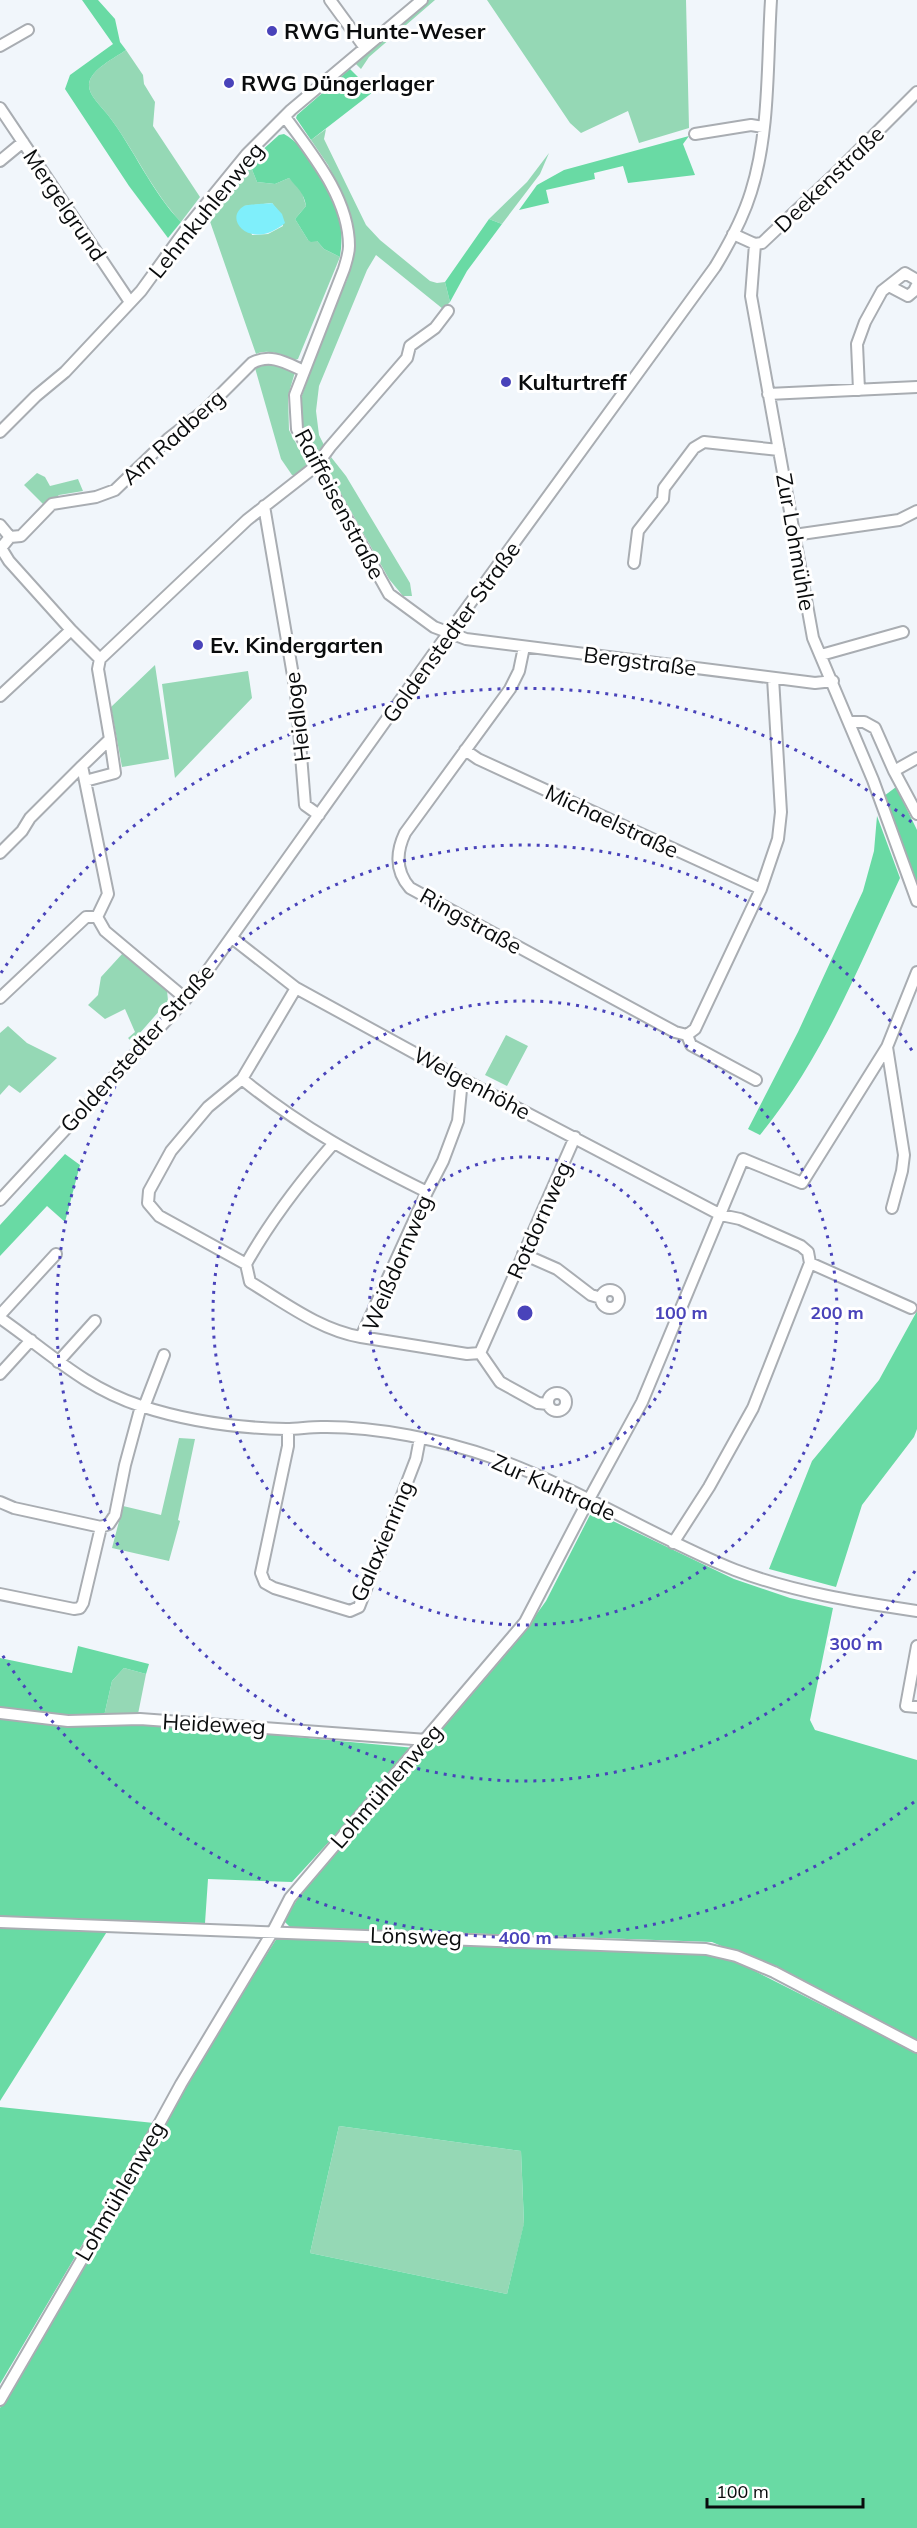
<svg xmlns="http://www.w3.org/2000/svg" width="917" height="2528" font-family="Mulish,sans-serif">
	<rect width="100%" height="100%" fill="#f1f6fb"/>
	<path fill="#95d8b5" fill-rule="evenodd" d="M428,0H435L369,57L361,69L354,62Z
		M487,0H686L689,128L639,143L628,111L581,133L570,123Z
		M126,50L143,75L144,84L155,102L153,126L200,197L181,222C151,190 134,149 108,115C101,106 88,95 89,84C91,69 115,58 126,50Z
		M326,129L324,139L366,225L380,240L430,281L437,283L445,282L450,302L443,309L376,255L367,270L319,386L316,411L319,435L324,445L321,452L314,451L303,431L300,401L333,309L347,280L354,247L353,229L344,198L328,165L311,140Z
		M549,153L540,174L502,224L489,219L527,182Z
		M249,162L257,182L275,184L289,178L301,189L306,206L295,219L308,240L317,241L324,249L340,257L298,359L295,360C283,355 268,348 256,354L206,210ZM272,203L278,211L283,226L268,234L252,235L244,206Z
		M272,362L295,372L288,396L289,430L307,464L298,476L292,475L281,459L255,368L260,364Z
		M331,457L346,476L410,583L412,596H403L389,579L326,467Z
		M37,473L45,477L50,486L78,479L83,491L59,495L45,506L24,485Z
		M155,665L169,759L122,767L111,707Z
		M248,671L252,698L175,778L162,684Z
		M123,953L167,990L168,1001L132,1042L128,1038L135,1032L125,1009L105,1019L88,1005L98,995L101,977Z
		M8,1026L27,1043L57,1058L20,1093L9,1085L0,1095V1033Z
		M506,1035L528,1046L507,1086L485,1075Z
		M179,1438L195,1439L178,1520L180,1521L169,1561L112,1548L123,1506L161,1515Z
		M124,1668L146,1674L138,1714L104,1716L112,1681Z
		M339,2126L521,2151L524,2224L507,2294L310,2253Z"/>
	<path fill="#69daa4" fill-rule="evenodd" d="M82,0H98L115,19L120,42L126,50C115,58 91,69 89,84C88,95 101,106 108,115C134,149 151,191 181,222L168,238L129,186L65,89L70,75L113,44Z
		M350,69L373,92L311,140L296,118L297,115Z
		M284,134C308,147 335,193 340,219C342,232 342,244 340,257L324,249L317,241L311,242L308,240L295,219L306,206C304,192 297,188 289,178L275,184L257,182L249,162L279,135Z
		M689,136L683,144L695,175L628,183L623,166L594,173L595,179L546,190L549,203L519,210L537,185L564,170Z
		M489,219L502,224L467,271L450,302L445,282Z
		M896,787L917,830V885L884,796Z
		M877,816L900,878C859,966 823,1058 760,1135L748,1129L798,1032L863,891L874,851Z
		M65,1154L80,1165L65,1222L47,1206L0,1256V1225Z
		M917,1311V1429L914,1437L862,1505L836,1587L769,1569L812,1461L879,1380Z
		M592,1511L734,1579L790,1598L833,1608L810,1720L815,1730L917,1760V2043L773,1968L712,1942L290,1927L284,1921L298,1898L518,1640L546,1601Z
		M78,1646L149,1664L146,1674L124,1668L112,1681L104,1716L69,1717L0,1711V1658L72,1673Z
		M0,1716L137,1722L415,1748L292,1882L208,1879L205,1923L0,1918Z
		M0,1926L108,1930L0,2101Z
		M277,1938L699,1952L735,1961L917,2053V2528H0V2408L206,2050ZM339,2126L521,2151L524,2223L507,2294L310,2253Z
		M0,2107L154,2123L0,2384Z"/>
	<path fill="#7feffb" d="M272,203L282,214L285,223C251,252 222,219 244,206C247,204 266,204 272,203Z"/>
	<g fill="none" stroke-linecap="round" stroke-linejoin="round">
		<defs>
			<path id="street" d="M330,0L365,48
				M0,46L28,30
				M0,108L130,302
				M285,117C312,154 349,198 349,246C349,254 346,262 344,269L295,395L297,429L389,594L434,627L466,639L815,683L833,681
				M695,134L751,125L763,127
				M0,161L23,142
				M733,234L755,244L762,243L836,173L917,92
				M755,244L751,296L813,638L873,780L917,901
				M889,286L908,296L914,291L917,285
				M859,390L857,344L865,322L882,291L905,273L917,280
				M768,394L917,387
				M0,432L36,396L65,372L141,291L189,225L247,154L291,110L422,0
				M264,506L296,693L305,805L319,815
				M0,525L10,537L1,548L9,561L71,630L100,659
				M794,535L899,520L917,511
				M10,537L21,536L52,504L96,497L115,490L168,439L205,410L252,363C271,353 286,363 304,371
				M634,563L638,531L663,499L664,488L694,448L704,442L779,450
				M524,647L519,671L510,689L405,833C396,852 395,871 410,888L675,1032L687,1035
				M821,655L903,632
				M100,659L247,520L316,466L330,447L407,358L410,346L435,328L448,311
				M100,659L98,669L110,739L82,766L108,894L97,917L105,931L186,999
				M0,696L71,630
				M850,722H864L875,728L894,771L917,814
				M465,750L478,759L761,889
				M894,771L917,758
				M85,781L115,773L110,739
				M0,853L22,831L30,818L82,766
				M232,938L296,988L462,1079L721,1215L740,1219L801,1246L808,1252L810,1263L911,1308
				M0,998L86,917H97
				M687,1035L695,1029L761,889L778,839L781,812L773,678
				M687,1035L691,1045L756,1080
				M887,1047L904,1155L902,1171L892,1208
				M242,1079C301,1127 358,1158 427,1192
				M462,1079L458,1121L443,1161L427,1192L361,1337L467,1354L480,1353
				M333,1144C300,1182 270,1221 246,1264L250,1282C285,1303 320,1330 361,1337
				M0,1200L186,999L203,977L434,653L715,267C729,244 743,218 751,192C770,132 767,63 771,0
				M523,1254L557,1269L591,1295L601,1298
				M246,1264L159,1216L148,1203L149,1191L171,1151L208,1107L242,1079L296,988
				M601 1299a9 9 0 1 1 18 0a9 9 0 1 1-18 0Z
				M0,1315L56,1254
				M0,1318C49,1352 83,1387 141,1406C187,1421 238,1428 286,1429C298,1429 309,1427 321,1427C375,1426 443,1440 494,1458C578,1488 653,1537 735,1570C793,1592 856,1602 917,1611
				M58,1362L95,1321
				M0,1374L31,1340
				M548 1402a9 9 0 1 1 18 0a9 9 0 1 1-18 0Z
				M548,1404L538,1403L500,1382L480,1353L575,1137
				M144,1407L164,1355
				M288,1429V1446L261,1573L265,1583L274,1588L350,1611L359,1607L416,1459L420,1438
				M0,1502L14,1508L101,1527
				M673,1543L709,1487L753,1408L810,1263
				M0,1594L74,1609L80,1608L83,1603L101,1527L109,1524L115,1515L125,1465L141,1406
				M917,1646L906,1706L917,1707
				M0,1713L68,1721L140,1719L427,1740
				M0,1922L706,1949L736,1956L774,1972L917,2047
				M0,2400L135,2168L181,2084L273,1931L290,1898L525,1622L588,1501L642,1402L743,1159L802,1183L887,1047L917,972"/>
		</defs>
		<use href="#street" stroke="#a9adb2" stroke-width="14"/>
		<use href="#street" stroke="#fff" stroke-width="10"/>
	</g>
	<g fill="none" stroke="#4943ba" stroke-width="3" stroke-dasharray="3 6">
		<circle cx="525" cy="1313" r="156"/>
		<circle cx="525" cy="1313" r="312"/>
		<path d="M915 1571A468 468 0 1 1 915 1055"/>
		<path d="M914 1802A625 625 0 0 1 1 1653M1 973A625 625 0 0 1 914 824"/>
	</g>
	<g fill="#4943ba" stroke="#fff" stroke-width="2">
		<circle cx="272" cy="31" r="6"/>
		<circle cx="229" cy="83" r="6"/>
		<circle cx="506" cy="382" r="6"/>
		<circle cx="198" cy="645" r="6"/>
	</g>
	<g text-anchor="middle" stroke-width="6" stroke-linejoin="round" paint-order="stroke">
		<g font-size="22" font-weight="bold" fill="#0a0c0d" stroke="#fff" text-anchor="start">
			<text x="284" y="39">RWG Hunte-Weser</text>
			<text x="241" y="91">RWG Düngerlager</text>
			<text x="518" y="390">Kulturtreff</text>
			<text x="210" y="653">Ev. Kindergarten</text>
		</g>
		<g font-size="22" fill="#0a0c0d" stroke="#fff">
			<text transform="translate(829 179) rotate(-44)" y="8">Deekenstraße</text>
			<text transform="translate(65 205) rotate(56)" y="8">Mergelgrund</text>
			<text transform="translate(206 210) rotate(-51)" y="8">Lehmkuhlenweg</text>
			<text transform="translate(173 437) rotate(-42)" y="8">Am Radberg</text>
			<text transform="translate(340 504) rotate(62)" y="8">Raiffeisenstraße</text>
			<text transform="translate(796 542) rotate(80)" y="8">Zur Lohmühle</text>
			<text transform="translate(451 632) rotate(-54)" y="8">Goldenstedter Straße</text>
			<text transform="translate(640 661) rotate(7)" y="8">Bergstraße</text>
			<text transform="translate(297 717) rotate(-97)" y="8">Heidloge</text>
			<text transform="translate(612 821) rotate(25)" y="8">Michaelstraße</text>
			<text transform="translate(471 921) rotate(29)" y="8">Ringstraße</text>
			<text transform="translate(137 1048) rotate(-48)" y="8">Goldenstedter Straße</text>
			<text transform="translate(472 1083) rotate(28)" y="8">Welgenhöhe</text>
			<text transform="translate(539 1220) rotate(-66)" y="8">Rotdornweg</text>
			<text transform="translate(397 1263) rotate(-67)" y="8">Weißdornweg</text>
			<text transform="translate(554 1487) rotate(24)" y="8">Zur Kuhtrade</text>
			<text transform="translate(382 1541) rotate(-67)" y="8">Galaxienring</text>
			<text transform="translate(214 1724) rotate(3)" y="8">Heideweg</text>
			<text transform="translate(386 1786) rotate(-49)" y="8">Lohmühlenweg</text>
			<text transform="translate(416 1936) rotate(2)" y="8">Lönsweg</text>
			<text transform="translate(120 2191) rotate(-60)" y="8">Lohmühlenweg</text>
		</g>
	</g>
	<circle cx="525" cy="1313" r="9" fill="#4943ba" stroke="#fff" stroke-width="3"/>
	<g font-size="18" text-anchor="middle" font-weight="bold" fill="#4943ba" stroke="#fff" stroke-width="6" stroke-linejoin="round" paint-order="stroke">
		<text x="681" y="1319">100 m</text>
		<text x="837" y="1319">200 m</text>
		<text x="856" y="1650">300 m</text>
		<text x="525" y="1944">400 m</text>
	</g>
	<path d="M707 2498v9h156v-9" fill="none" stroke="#0a0c0d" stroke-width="3"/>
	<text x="716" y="2498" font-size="18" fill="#0a0c0d" stroke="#ffffff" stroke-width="4.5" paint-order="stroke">100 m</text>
</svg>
